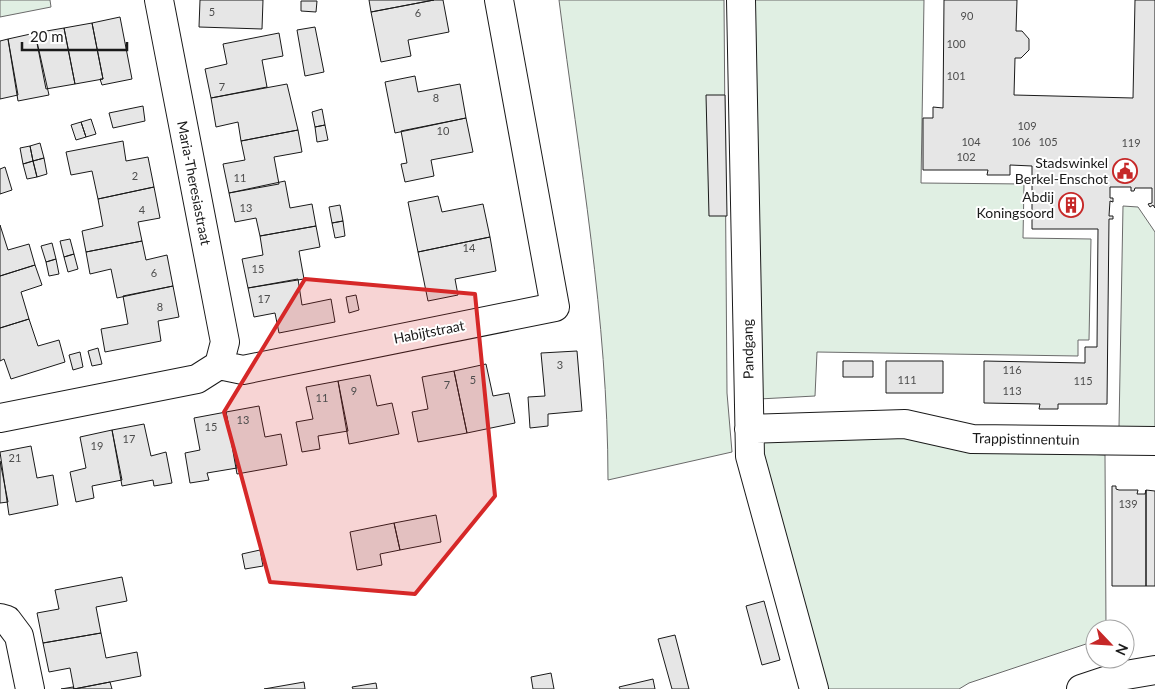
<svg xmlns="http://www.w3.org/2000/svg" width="1155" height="689" font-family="Lato,sans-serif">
	<rect width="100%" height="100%" fill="#fff"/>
	<path fill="#e0efe3" stroke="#6a6a6a" d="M0,0H50L51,7L0,17Z
		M559,0H724L727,393L732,452L608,480C608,319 579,159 559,0Z
		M753,0H924L921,183L1024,184L1023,238L1091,239L1089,340H1078V356L817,352L815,396L759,399Z
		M1123,206L1138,207L1155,232V427H1119Z
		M902,435L977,448L1105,455L1106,629H1095V641L969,683L959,689H828L762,457L761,440Z"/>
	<path fill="#e6e6e6" stroke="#1a1a1a" d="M200,0H263L262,29L199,27Z
		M369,0H434L371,12Z
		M434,0H443L449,32L408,40L411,56L381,62L371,12Z
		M944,0H1017L1016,31H1022L1029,39V50L1021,58H1015L1014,95L1133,98L1135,0H1155V208L1153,205L1150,207L1148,204L1152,203V188H1135L1134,191H1131V187H1110V198H1113V202L1110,201L1109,216H1113V219H1109L1107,404H1058V409H1039L1040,404L984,403V361L1085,363V347H1097L1098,229H1032V166L1010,165V175H987L988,170H923V118H933V107L943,108Z
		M301,1H317L316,12L301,11Z
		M120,17L132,79L102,85L100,79H103L92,23Z
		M92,23L103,79L75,84L64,28Z
		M315,27L324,72L305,76L297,30Z
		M64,28L75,84L46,89L35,33Z
		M35,33L49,95L18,101L8,39Z
		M279,33L283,56L262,60L267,87L211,98L205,69L227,64L223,44Z
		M8,39L18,95L0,99V41Z
		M415,76L418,92L460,84L466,118L395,133L385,82Z
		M287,84L298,130L241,141L238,122L216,127L211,98Z
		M706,95H725L727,216H709Z
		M143,106L145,121L113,128L109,113Z
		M322,109L325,125L315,127L312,112Z
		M466,118L473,152L431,160L434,176L405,182L401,164L407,163L401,131Z
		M91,119L96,134L86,137L81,122Z
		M81,122L86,137L76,140L71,125Z
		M325,125L328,140L317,142L315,127Z
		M298,130L302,152L274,157L279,184L229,193L223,164L245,160L241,141Z
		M123,141L126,161L148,157L154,187L98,199L92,171L71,175L66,152Z
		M40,143L44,158L33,161L30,146Z
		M30,146L33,161L23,164L20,148Z
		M44,158L47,174L37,177L33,161Z
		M33,161L37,177L27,179L23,164Z
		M5,167L12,190L0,194V169Z
		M285,181L290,208L312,204L316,226L260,236L256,218L235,222L229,193Z
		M154,187L160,218L138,222L142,241L86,252L82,231L103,226L98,199Z
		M438,196L442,212L483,204L490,237L418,252L408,202Z
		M340,205L343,221L332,223L329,207Z
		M343,221L345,236L335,238L332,223Z
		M0,225L8,250L29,244L35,265L0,276Z
		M316,226L320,247L299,251L304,279L248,288L242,259L263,255L260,236Z
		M490,237L496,271L455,279L458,295L428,301L418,252Z
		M70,239L74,254L64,257L60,241Z
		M142,241L146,260L167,255L173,286L117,298L111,269L90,274L86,252Z
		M52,243L56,259L46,262L41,246Z
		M74,254L78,269L68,272L64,257Z
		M56,259L59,274L49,276L46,262Z
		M35,265L42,285L21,292L29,319L0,328V276Z
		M298,279L302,305L331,299L335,322L279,333L275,313L254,317L248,288Z
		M173,286L179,317L158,321L161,341L105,352L101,329L128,324L123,296Z
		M356,295L359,310L349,313L346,297Z
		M29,319L38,346L59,340L65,362L11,379L4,359L0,361V328Z
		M98,348L102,364L92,366L88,351Z
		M577,351L582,411L548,414V426L530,428L528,397L545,396L541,353Z
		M80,352L83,367L73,370L69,355Z
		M843,361H873V377H843Z
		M886,361H943V393H886Z
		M486,364L493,396L509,393L515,423L467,433L454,371Z
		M454,371L467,433L418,442L412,412L428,409L422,377Z
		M370,375L377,406L392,403L399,434L349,444L338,381Z
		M338,381L348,431L318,436L320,449L302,452L296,422L313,419L306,387Z
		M259,406L265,437L281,434L287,465L237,474L226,412Z
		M226,412L237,468L207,473L209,480L190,483L185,453L200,450L194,418Z
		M144,424L151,456L166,452L172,483L154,486L153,480L122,486L112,430Z
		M112,430L122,480L92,486L94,498L76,502L70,472L86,468L80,437Z
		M31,446L37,478L53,475L58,505L9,515L0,452Z
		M0,461L8,502L0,503Z
		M1112,486H1116V489L1119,490H1138L1137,494H1145L1146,490V586H1112Z
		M1146,490L1155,491V586H1146Z
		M436,515L441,542L400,550L394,523Z
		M394,523L400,550L380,554L382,565L357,570L350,532Z
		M260,550L263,566L245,569L242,554Z
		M122,577L127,601L96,607L101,633L43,643L37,613L59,609L55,590Z
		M764,601L780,660L762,665L746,606Z
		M101,633L106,658L137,652L141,676L74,689L70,668L49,672L43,643Z
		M675,635L689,689H672L658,639Z
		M551,673L554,689H533L531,677Z
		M653,679L655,689H620L619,687Z
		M110,682L112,689H61L73,687L74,689Z
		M304,682L305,689H264Z
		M376,683L377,689H353L352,687Z"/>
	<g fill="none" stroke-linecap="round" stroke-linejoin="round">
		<defs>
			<path id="minor" d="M159,0L225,342L219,365
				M741,0L750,456L814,689
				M0,418L197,379L219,365L243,370L555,307L499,0
				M749,429L905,424L972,439L1155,441
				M0,618L7,620L19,636L30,689"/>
			<path id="tertiary" d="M1081,689L1120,676L1155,670"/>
		</defs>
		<use href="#minor" stroke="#1a1a1a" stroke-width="30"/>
		<use href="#tertiary" stroke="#1a1a1a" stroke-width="30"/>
		<use href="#minor" stroke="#fff" stroke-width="28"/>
		<use href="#tertiary" stroke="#fff" stroke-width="28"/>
	</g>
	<path fill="#d62828" fill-opacity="0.2" stroke="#d62828" stroke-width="4" stroke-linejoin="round" d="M305,279L475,294L495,496L415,594L270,582L224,412Z"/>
	<defs>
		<symbol id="civic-ring" viewBox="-11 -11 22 22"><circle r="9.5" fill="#fff" stroke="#c62828" stroke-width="1.5"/><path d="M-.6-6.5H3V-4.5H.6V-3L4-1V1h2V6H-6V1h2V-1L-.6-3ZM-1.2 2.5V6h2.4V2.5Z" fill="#c62828"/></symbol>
		<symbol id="building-ring" viewBox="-11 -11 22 22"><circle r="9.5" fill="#fff" stroke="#c62828" stroke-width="1.5"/><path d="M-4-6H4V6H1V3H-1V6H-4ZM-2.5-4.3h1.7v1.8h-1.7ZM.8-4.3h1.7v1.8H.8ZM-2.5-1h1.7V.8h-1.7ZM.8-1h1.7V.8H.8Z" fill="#c62828"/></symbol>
	</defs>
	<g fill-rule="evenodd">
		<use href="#civic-ring" x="1111" y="157" width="28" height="28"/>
		<use href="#building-ring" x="1057" y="191" width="28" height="28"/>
	</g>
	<g text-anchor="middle" stroke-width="4" stroke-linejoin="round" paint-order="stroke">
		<g font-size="11" fill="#4d4d4d">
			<text x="212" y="16">5</text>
			<text x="418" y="17">6</text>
			<text x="967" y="20">90</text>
			<text x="956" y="48">100</text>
			<text x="956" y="80">101</text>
			<text x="222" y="91">7</text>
			<text x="436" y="102">8</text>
			<text x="1027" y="130">109</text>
			<text x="443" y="135">10</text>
			<text x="971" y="146">104</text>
			<text x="1021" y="146">106</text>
			<text x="1048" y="146">105</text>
			<text x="1131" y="147">119</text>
			<text x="966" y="161">102</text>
			<text x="135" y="180">2</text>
			<text x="240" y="182">11</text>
			<text x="246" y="212">13</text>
			<text x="142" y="214">4</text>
			<text x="469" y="252">14</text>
			<text x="258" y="273">15</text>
			<text x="154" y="277">6</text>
			<text x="264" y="303">17</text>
			<text x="160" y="311">8</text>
			<text x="560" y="369">3</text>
			<text x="1012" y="374">116</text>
			<text x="473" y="384">5</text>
			<text x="907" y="384">111</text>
			<text x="1083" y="385">115</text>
			<text x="447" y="389">7</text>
			<text x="354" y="395">9</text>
			<text x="1012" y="395">113</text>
			<text x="322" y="402">11</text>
			<text x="243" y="424">13</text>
			<text x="211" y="431">15</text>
			<text x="129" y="443">17</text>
			<text x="97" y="450">19</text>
			<text x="15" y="462">21</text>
			<text x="1128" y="508">139</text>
		</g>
		<g font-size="14" fill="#1a1a1a" stroke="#fff" text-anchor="end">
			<text x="1108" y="168">Stadswinkel<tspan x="1108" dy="16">Berkel-Enschot</tspan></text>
			<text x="1054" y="202">Abdij<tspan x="1054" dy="16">Koningsoord</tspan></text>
		</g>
		<g font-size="14" fill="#1a1a1a" stroke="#fff">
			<text transform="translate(194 183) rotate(79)" y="5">Maria-Theresiastraat</text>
			<text transform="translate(429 332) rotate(-11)" y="5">Habijtstraat</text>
			<text transform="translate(748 349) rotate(-91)" y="5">Pandgang</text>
			<text transform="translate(1026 439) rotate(1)" y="5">Trappistinnentuin</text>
		</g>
	</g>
	<g transform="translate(1110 644) rotate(115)"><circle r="24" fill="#ffffff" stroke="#a3a3a3"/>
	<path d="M0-4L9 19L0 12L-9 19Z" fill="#c62828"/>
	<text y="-8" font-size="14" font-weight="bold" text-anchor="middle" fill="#1a1a1a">N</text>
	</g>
	<path d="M22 42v8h105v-8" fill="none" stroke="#1a1a1a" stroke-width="2.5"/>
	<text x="30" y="42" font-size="15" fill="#1a1a1a" stroke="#ffffff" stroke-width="4" paint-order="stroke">20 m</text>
</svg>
